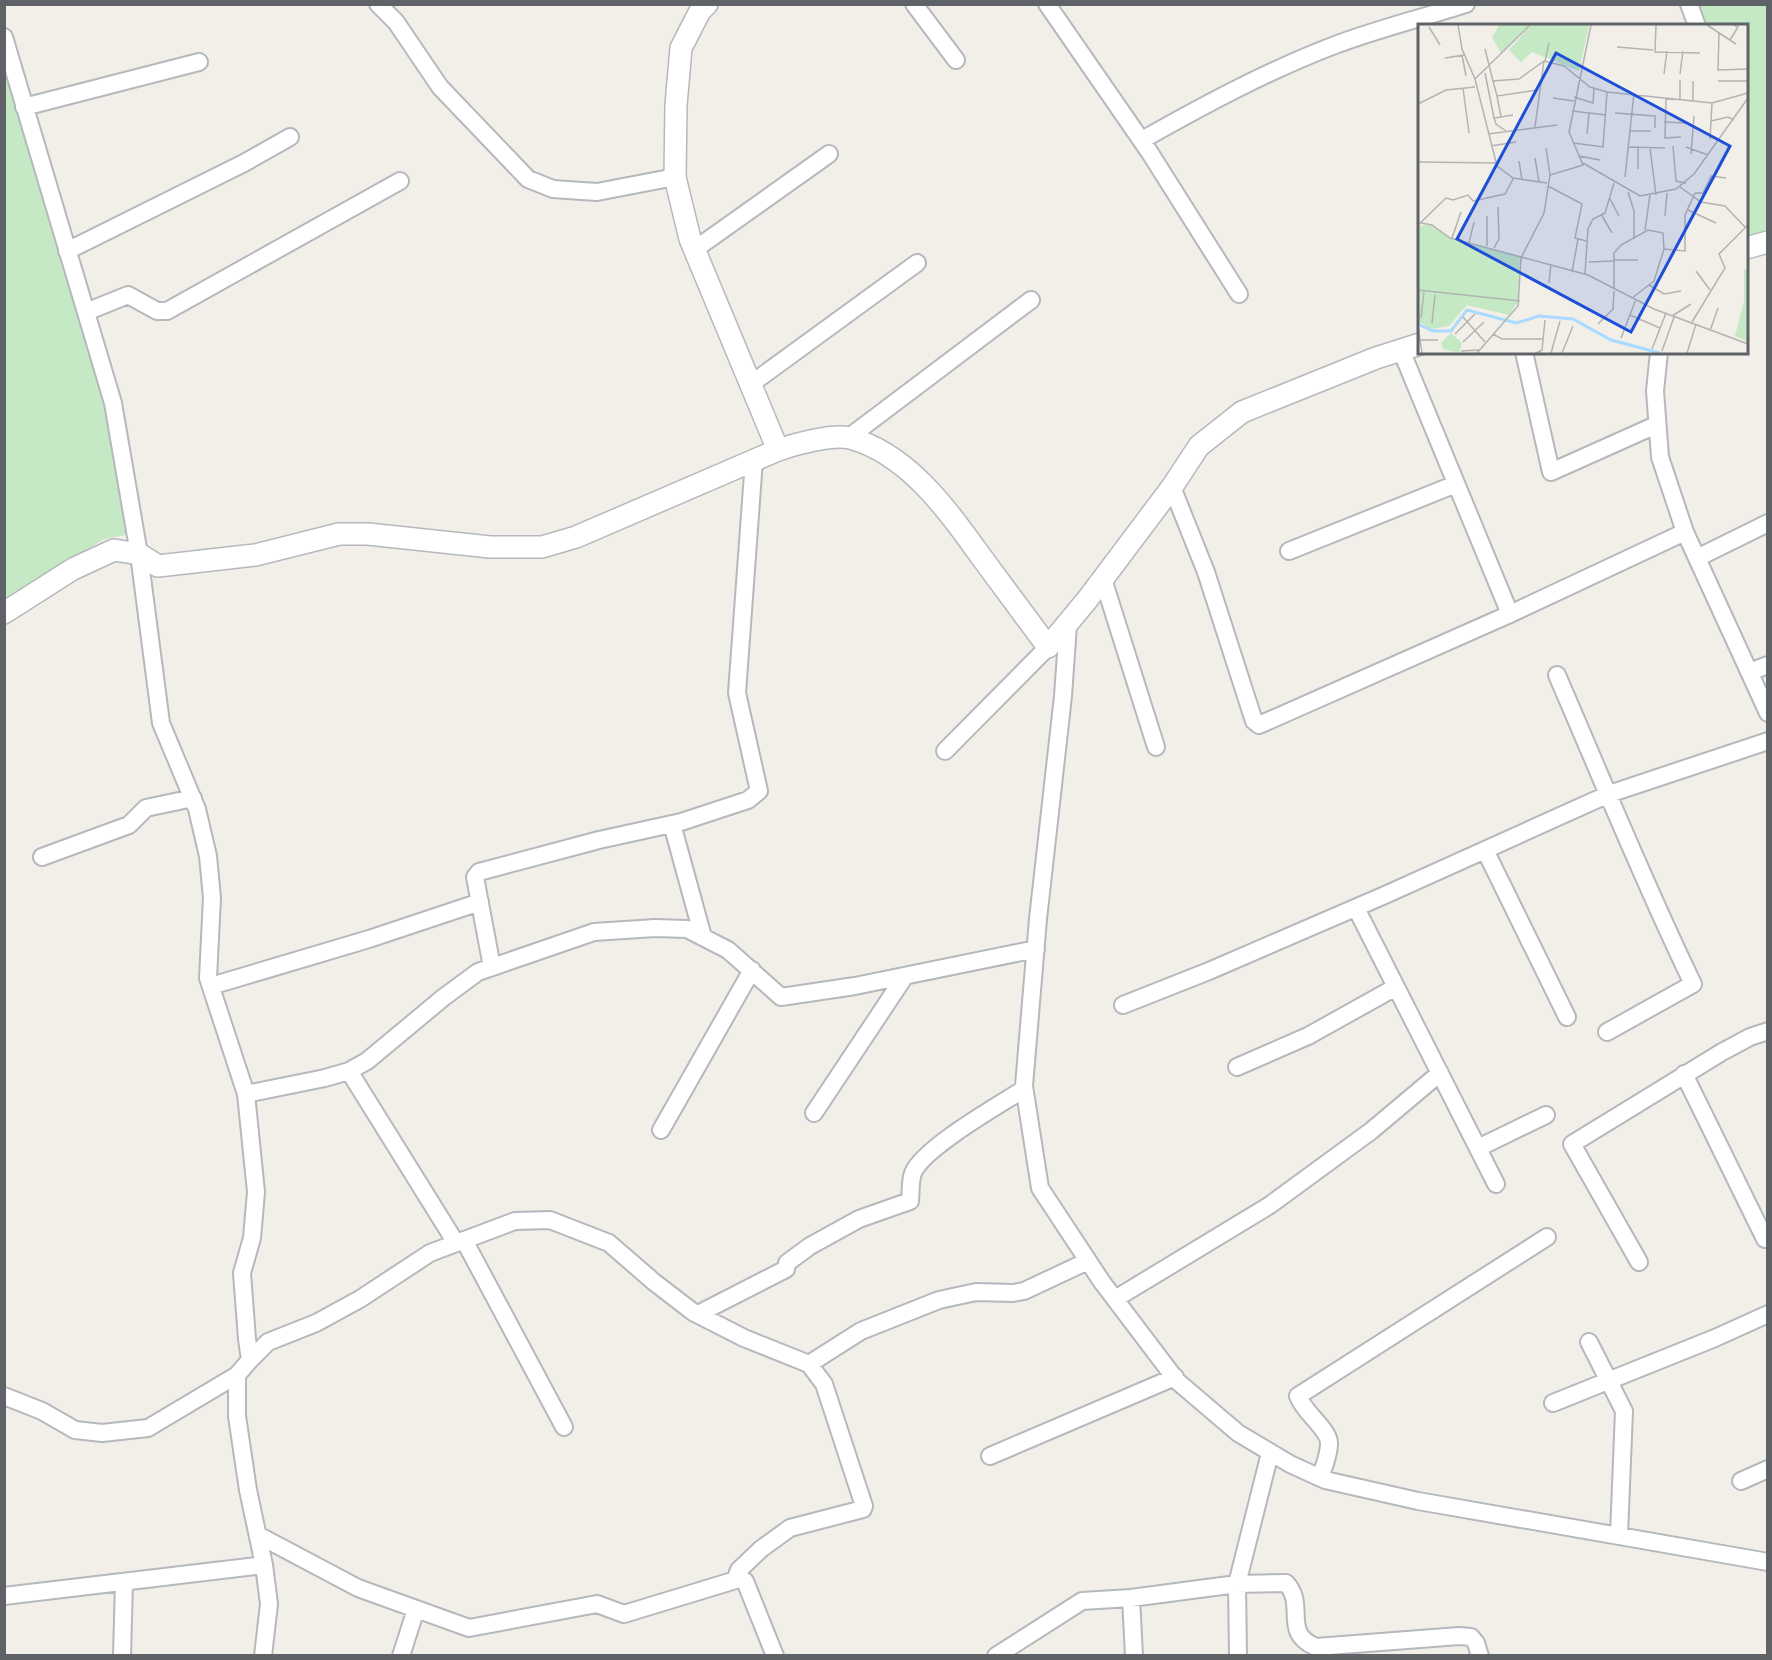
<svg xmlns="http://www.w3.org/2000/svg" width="1772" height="1660" font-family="'Alegreya Sans',sans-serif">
	<rect width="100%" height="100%" fill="#f1efe8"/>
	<path fill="#c5e8c5" d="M1693,5H1767V233L1747,239L1746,26L1697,25Z
		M4,65L20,124L103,391L126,535L104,539L5,602Z"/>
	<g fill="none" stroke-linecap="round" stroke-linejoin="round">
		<defs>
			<path id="minor" d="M378,4L396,22L440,87L528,179L553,189L597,192L675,177
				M914,4L956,60
				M1047,4L1150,153L1239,294
				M1689,4L1697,26
				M4,37L113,403L139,554L161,723L197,809L208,856L212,898L208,978L246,1094L256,1192L252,1238L242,1273L247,1339L250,1360L237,1375V1416L248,1490L264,1565L269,1604L263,1656
				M24,107L199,62
				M1142,140C1204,105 1267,71 1335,45C1377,29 1422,18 1466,4
				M694,250L829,154
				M67,251L244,163L290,137
				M86,312L128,295L157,311H167L400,181
				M1401,350L1510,614
				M1524,352L1551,472L1656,425
				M1659,352L1655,391L1660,457L1685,532L1768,713
				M751,384L917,263
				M848,438L1031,300
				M1172,487L1206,572L1254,721L1259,725L1510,614L1685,532
				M1289,551L1456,484
				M1697,558L1768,523
				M1103,579L1156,747
				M1068,625L1063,696L1038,919L1024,1086L1040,1188L1102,1282L1177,1381L1238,1433L1290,1464L1325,1480L1418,1501L1768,1562
				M1749,672L1768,665
				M1557,675C1602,779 1644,883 1693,984L1607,1032
				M945,751L1048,647
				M672,824L703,937
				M1485,850L1567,1017
				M42,857L129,825L146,808L193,798
				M1356,908L1496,1184
				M492,967L475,877L479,872L599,840L681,822L748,800L759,791L737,693L754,460
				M211,986L369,939L480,902
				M1123,1005L1209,971L1385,895L1609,794L1768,741
				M1237,1067L1308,1036L1396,987
				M349,1071L456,1243
				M1684,1074L1765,1239
				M246,1094L325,1078L349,1071L367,1061L444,997L478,972L594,932L655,928L687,929L728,950L781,997L855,986L1036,949
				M814,1113L905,976
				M661,1130L752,970
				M1478,1148L1546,1115
				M464,1240L564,1427
				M1639,1262L1572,1144L1722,1052L1750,1037L1768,1031
				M1115,1299L1270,1205L1371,1131L1440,1073
				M698,1314L786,1269L787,1263L810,1246L859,1219L910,1201C911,1192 910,1181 913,1173C923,1148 999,1105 1024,1089
				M1589,1342L1624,1411L1619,1535
				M250,1360L268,1342L316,1323L360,1299L430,1253L515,1221L550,1220L609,1243L654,1282L693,1312L744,1338L809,1364L824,1384L864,1506L863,1509L790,1528L761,1549L739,1570L735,1580
				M809,1364L861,1331L939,1300L976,1292L1013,1293L1024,1291L1088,1261
				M4,1396L42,1411L75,1430L102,1433L148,1428L237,1375
				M1553,1403L1715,1338L1768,1314
				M990,1456L1175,1377
				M1320,1477C1324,1467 1329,1455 1329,1444C1330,1430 1304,1413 1298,1396L1547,1237
				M1741,1481L1768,1469
				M258,1535L358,1588L469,1628L597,1604L624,1614L739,1579L745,1581L775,1656
				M4,1596L264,1565
				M1131,1598L1134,1656
				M122,1656L124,1582
				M401,1656L416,1609
				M996,1656L1082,1601L1131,1598L1237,1584L1286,1583C1307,1605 1281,1633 1316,1647L1459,1636L1471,1637L1476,1643L1480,1656
				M1238,1656L1237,1584L1270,1453"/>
			<path id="tertiary" d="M707,4L700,11L681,48L676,105L675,177L690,239L778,450
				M1746,248L1768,242
				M4,613L73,569L114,550L139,554L158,566L255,555L339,534H368L490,547H542L576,537L778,450C795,444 832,434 850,438C911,455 950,514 985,562C1006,590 1027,619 1048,647L1087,600L1172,487L1199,446L1242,412L1376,358L1420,344"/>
		</defs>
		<use href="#minor" stroke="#b5b8bc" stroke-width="20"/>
		<use href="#tertiary" stroke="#b5b8bc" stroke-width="24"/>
		<use href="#minor" stroke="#fff" stroke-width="16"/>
		<use href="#tertiary" stroke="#fff" stroke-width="21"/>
	</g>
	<g transform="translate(1418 24)">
		<rect width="330" height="330" fill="#f1efe8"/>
		<path d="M81,1H111L83,29L74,13ZM113,1H171L161,47L114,28L103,38L91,26ZM12,201L34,215L102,232L101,276L91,291L49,281L31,302L13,305L0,297V202ZM326,245L330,247V318L317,312L326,277ZM33,309L44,319L41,329L25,325L23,319Z" fill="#c5e8c5"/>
		<path fill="none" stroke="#aadaff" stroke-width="3" d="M0,300L15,307H33L49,286L98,299L121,292L155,295L193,316L242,329"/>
		<path fill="none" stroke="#b3b3b1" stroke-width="1.5" d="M40,1L44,25L57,55L79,142L95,154L129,159M238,1L237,28L282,29M289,1L318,20M11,3L22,21M301,9L300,46L330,45M312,16L320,3L316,1M199,23L235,26M67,25L75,57M44,31L48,52M27,34L46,31M127,37L131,19M67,49L76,94M246,50L249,27M262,50L265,27M57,55L112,1M262,56V76M300,57H330M45,64L51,109M120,66L79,72L75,57L101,55L126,37L146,42L172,63L189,68L294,79L330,69M79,72L83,93L95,91M156,73L175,79L176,65M135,74L156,77M248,74L247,114L263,113M275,77V57M0,80L28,66L57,63M154,87L188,91M197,89L237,92V104M83,93L76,94L78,100L88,107M293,97L310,93L316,96M246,98L268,99M117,103L126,37M211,107H233M70,110L139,101M169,110L171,89M292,115L294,79M156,119L185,123L189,68M73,122L98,118M255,122L258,157L268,159M210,123L247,124M268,123L290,131M128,124L132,151M232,124L238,171M273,130L276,92M161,132L182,136M117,134L121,158M101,137L104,156M0,138L78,139M165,139L222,172L258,165L276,150L330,74M220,145V124M207,153L216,69M130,162L164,180L157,214L168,217M262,163L283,178L307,182L327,203M210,168L216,187V215M192,175L201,192M270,186L298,199M183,190L194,209M247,192L249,169M3,199L14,201L32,214L170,251L236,285L330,320M0,201L28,174L35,176L50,171L55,177L87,170L95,155M227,206L232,171M34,214L43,188M51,219L56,198M69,222V192M76,224L81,215L80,183M195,236H220M171,238L195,237M278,247L292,266M154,248L160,215M167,250L170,205L175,195L187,189L196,159M131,259L133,240M231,261L246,270L263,267M196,265V229L203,221L230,206L245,209L246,226M0,266L102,277M214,274L236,257L246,225L267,227V191L277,169H285L293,152L308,154M212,291L242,304M254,292L273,280M45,293L67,318M3,294L6,268M274,298L307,244L301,230L330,201M14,299L17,271M180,300L195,285L196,267M0,302L4,329M292,307L300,284M37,310L57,290M75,310L84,315H125M203,314L218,275M0,316H20M45,318L66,298M234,325L248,289M43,327L61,326M244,327L256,293M59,329L100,282L103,234L126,189L132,151L165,141L151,108L173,1M118,329L124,326L127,296M133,329L142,297M144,329L155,302M269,329L278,300"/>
		<path fill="#1d4ed8" fill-opacity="0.15" stroke="#1d4ed8" stroke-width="3" d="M138,29L312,122L213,308L39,215Z"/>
		<rect width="330" height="330" fill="none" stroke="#5f6368" stroke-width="3"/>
	</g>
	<rect width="1772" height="1660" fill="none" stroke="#5f6368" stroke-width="12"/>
</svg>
